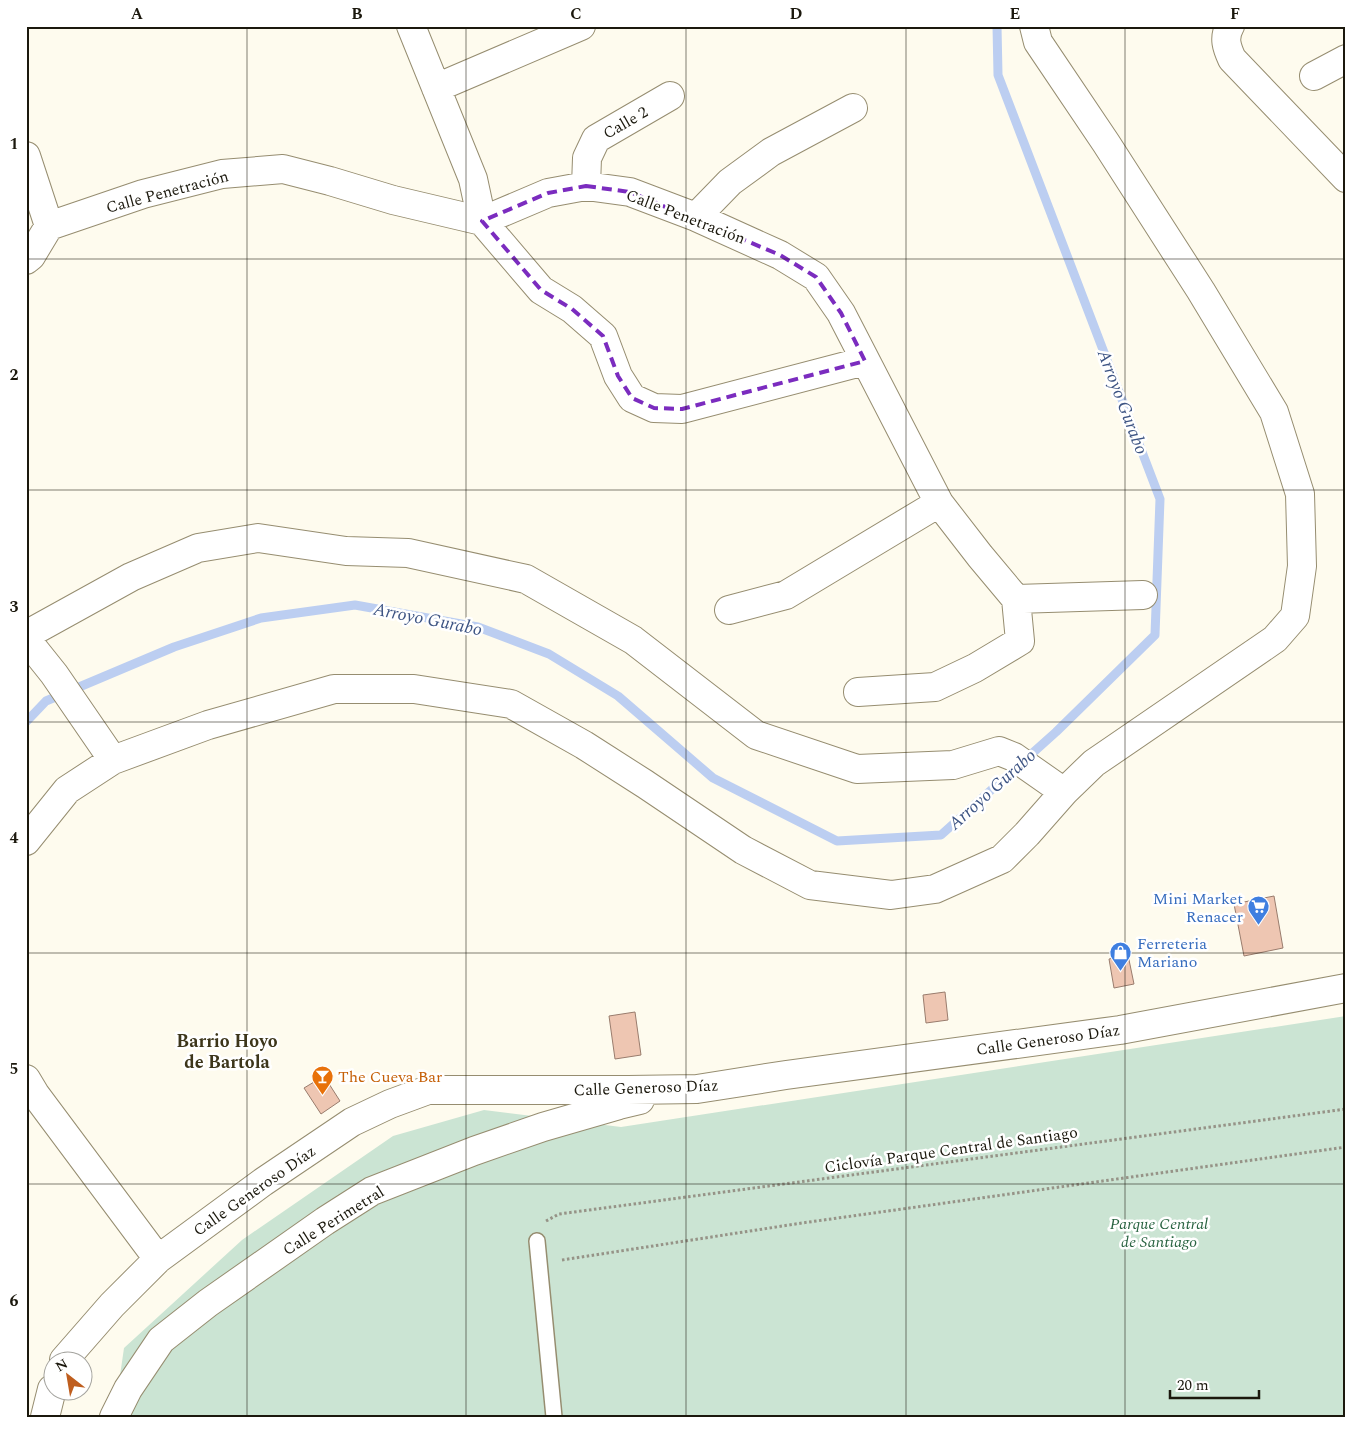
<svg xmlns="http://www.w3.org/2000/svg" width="1372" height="1443" font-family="Spectral,serif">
	<rect width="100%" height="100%" fill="#fefbee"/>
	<path fill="#cbe4d3" d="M1346,1016V1417H114L124,1348L242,1240L393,1136L484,1110L621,1127Z"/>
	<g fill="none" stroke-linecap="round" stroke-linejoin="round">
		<path stroke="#bccef1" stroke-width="9" d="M26,722L46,701L174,647L261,618L355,605L478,627L549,654L618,696L713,778L837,841L941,835L1056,732L1155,635L1160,499L998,75L997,26"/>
	</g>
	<path fill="#eec6b2" stroke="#997c6d" d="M1274,896L1283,948L1244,956L1234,904Z
		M1128,955L1134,984L1114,988L1109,959Z
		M945,992L948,1020L926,1023L923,995Z
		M635,1012L641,1055L615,1059L609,1016Z
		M324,1076L340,1101L321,1114L304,1088Z"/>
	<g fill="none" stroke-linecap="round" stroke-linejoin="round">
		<defs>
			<path id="lane" d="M537,1241L554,1417"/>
			<path id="street" d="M411,26L473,179L482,221L541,290L572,309L603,336L618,376L632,398L654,408L682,409L865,361
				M1230,26C1223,38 1227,48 1232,59L1346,178
				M1314,76L1346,59
				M436,88L581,26
				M26,156L49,226
				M586,186L587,158L596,139L670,96
				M696,217L730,182L771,152L853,108
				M26,260L31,256L49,226L143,194L222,174L283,169L330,181L393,200L482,221L548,193L586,186L630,192L696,217L780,255L816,277L841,313L939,503L980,556L1016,599
				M729,610L786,595L939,503
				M26,635L131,577L198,548L258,538L346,551L408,553L526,579L633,640L756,735L857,769L953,765L999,751L1014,757L1064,792
				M26,639L54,674L113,760
				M858,692L935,687L975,668L1020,641L1016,599L1143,595
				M26,841L67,790L113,760L208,725L334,689H414L511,704L584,745L645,784L743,850L810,885L891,895L935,889L1002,859L1027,834L1064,792L1094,763L1275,639L1295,616L1302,566L1300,494L1274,412L1201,291L1106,143L1038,42L1034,26
				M26,1079L35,1094L158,1259
				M64,1360L112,1305L158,1259L263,1182L352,1122L390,1104L428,1090H628L697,1089L786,1075L1120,1030L1346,988
				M45,1417L52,1389
				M114,1417L128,1389L161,1340L208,1303L325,1221L372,1191L474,1151L543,1127L619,1105L640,1100"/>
		</defs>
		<use href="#lane" stroke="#968d70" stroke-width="18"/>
		<use href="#street" stroke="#968d70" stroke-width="30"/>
		<path stroke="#969387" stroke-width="3" stroke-dasharray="2.5 2.5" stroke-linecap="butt" d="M546,1221L559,1214L1346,1109
			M562,1260L802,1223L1346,1147"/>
		<use href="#lane" stroke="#fff" stroke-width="15"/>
		<use href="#street" stroke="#fff" stroke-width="28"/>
	</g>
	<path fill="none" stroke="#7b2cbf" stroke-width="4" stroke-dasharray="10 6" stroke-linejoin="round" d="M586,186L630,192L780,255L816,277L841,313L865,361L682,409L654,408L632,398L618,376L603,336L572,309L541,290L482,221L548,193Z"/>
	<path fill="none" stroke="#1b180d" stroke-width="1" stroke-opacity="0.55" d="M247,26V1417M466,26V1417M686,26V1417M906,26V1417M1125,26V1417M26,259H1346M26,490H1346M26,722H1346M26,953H1346M26,1184H1346"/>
	<defs>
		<symbol id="supermarket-pin" viewBox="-11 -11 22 30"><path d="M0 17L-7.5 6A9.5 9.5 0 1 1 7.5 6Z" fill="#3f7fe0" stroke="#fff"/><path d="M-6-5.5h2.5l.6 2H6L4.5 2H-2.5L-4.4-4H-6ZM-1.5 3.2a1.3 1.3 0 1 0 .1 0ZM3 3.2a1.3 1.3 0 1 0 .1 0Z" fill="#fff"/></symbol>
		<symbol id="shop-pin" viewBox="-11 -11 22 30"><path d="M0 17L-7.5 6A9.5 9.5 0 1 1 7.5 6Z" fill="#3f7fe0" stroke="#fff"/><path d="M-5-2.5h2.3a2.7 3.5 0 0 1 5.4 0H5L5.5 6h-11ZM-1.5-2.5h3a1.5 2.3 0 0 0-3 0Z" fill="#fff"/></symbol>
		<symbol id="bar-pin" viewBox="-11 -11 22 30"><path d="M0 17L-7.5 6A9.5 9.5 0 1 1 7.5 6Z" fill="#e8710a" stroke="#fff"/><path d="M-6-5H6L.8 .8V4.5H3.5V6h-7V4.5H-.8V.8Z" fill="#fff"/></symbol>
	</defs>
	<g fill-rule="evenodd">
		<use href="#supermarket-pin" x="1246" y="894" width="25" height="34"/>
		<use href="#shop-pin" x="1108" y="940" width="25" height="34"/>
		<use href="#bar-pin" x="310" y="1064" width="25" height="34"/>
	</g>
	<g text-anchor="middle" stroke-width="5" stroke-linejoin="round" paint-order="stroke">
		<g font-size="16" fill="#1b180d" stroke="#fff">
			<text transform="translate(625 122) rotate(-30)" y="6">Calle 2</text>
			<text transform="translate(167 191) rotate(-15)" y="6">Calle Penetración</text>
			<text transform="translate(686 216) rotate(21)" y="6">Calle Penetración</text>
			<text transform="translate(1048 1039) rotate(-8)" y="6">Calle Generoso Díaz</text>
			<text transform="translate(646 1087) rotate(-2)" y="6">Calle Generoso Díaz</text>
			<text transform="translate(951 1149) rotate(-8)" y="6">Ciclovía Parque Central de Santiago</text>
			<text transform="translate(254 1190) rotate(-35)" y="6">Calle Generoso Díaz</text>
			<text transform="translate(333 1220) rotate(-32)" y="6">Calle Perimetral</text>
		</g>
		<g font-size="16" fill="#366cbe" stroke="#fff" text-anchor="end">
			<text x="1243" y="904">Mini Market<tspan x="1243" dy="18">Renacer</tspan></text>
			<text x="1137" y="949" text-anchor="start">Ferreteria<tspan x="1137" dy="18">Mariano</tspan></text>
		</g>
		<g font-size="16" fill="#c56008" stroke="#fff" text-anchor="start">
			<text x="338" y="1082">The Cueva Bar</text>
		</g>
		<g font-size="16" font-style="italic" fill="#2a6442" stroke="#fff">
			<text x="1159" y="1229">Parque Central<tspan x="1159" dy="18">de Santiago</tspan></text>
		</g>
		<g font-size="18" font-style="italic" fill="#3d5483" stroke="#fff">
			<text transform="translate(1123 402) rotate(69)" y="6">Arroyo Gurabo</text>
			<text transform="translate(428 619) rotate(11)" y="6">Arroyo Gurabo</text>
			<text transform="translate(992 789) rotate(-42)" y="6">Arroyo Gurabo</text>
		</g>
		<g font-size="18" font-weight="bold" fill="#3d361b" stroke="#fff">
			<text x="227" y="1047">Barrio Hoyo<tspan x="227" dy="21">de Bartola</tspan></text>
		</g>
	</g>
	<rect width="1372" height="1443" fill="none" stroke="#ffffff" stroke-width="55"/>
	<g transform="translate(68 1376) rotate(329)"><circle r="24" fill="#ffffff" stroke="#a4a39e"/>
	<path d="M0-4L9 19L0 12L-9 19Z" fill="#bf5e1e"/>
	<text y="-8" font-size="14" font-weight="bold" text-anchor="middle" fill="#1b180d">N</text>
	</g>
	<path d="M1170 1390v8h89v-8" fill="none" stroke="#1b180d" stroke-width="2.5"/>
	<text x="1177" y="1390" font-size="15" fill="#1b180d" stroke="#ffffff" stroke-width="4" paint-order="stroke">20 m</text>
	<rect x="28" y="28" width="1316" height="1388" fill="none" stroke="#1b180d" stroke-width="2"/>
	<g font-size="16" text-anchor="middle" font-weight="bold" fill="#1b180d">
		<text x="137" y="19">A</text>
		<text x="357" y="19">B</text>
		<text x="576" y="19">C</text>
		<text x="796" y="19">D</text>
		<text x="1015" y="19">E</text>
		<text x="1235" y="19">F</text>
		<text x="14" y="149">1</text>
		<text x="14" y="380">2</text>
		<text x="14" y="612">3</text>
		<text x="14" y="843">4</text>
		<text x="14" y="1074">5</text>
		<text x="14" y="1306">6</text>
	</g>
</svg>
